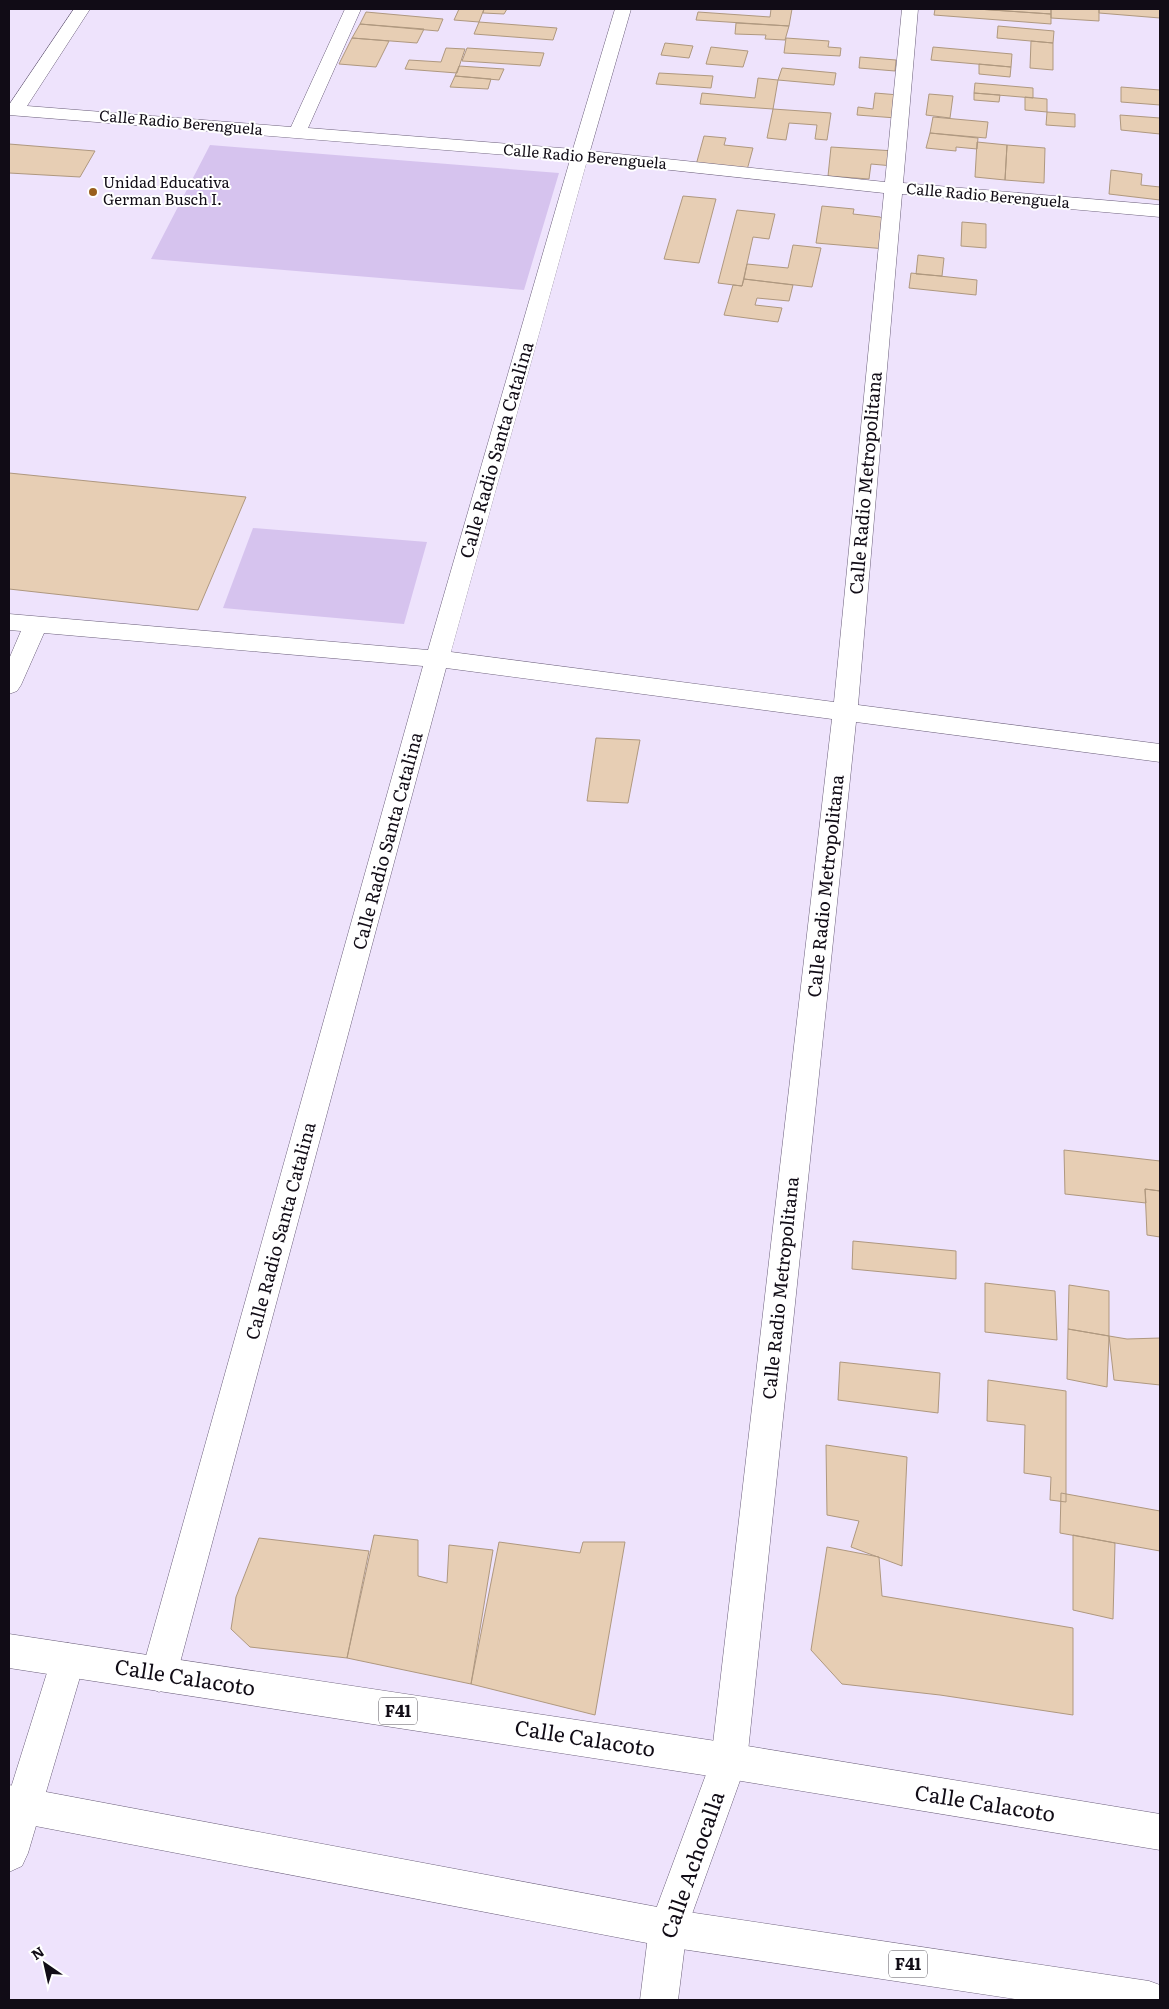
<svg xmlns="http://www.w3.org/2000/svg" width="1169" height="2009" font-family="Literata,serif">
	<rect width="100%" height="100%" fill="#eee3fc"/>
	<path fill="#d6c3ee" d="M210,145L559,173L524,290L151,259Z
		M253,528L427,542L404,624L223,608Z"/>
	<path fill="#e7ceb4" stroke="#af987f" d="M459,9H484L479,22L454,20Z
		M484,9H507L504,14L483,13Z
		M771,9H792L789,26L696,20L698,12L770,17Z
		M935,9H977L1051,14V24L934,15Z
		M977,9H1051V14Z
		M1051,9H1099V21L1051,18Z
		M1099,9H1160V18L1099,13Z
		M366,12L443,19L438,31L360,24Z
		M479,22L557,28L553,40L474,34Z
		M736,23L789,26L785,40L765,39L766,35L735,34Z
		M360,24L424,29L417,43L352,38Z
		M998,26L1054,31L1053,43L997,38Z
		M352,38L389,41L376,67L339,64Z
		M786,38L829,41L828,47L841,48L840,56L784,53Z
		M1031,41L1053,43V70L1030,68Z
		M665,43L693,46L689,58L661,55Z
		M711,47L748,51L743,67L706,64Z
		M933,47L1012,54L1011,67L931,60Z
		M446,48L465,49L457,73L405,69L409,60L441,62Z
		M467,48L544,53L540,66L462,61Z
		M860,57L896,60L895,71L859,68Z
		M979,64L1011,67L1010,77L979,74Z
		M459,66L504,69L499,80L455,76Z
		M782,68L836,73L834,85L778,80Z
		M659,73L713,76L711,88L656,84Z
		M455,76L491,79L488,89L450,87Z
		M758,78L778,80L773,109L700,104L702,93L755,98Z
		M975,83L1033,88V98L974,93Z
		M1121,87L1160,90V105L1121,102Z
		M875,93L899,95L896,118L857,115L858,107L873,109Z
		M974,93L1000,95L999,102L974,100Z
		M929,94L953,96L950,118L926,115Z
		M1025,97L1047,99V112L1025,110Z
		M773,109L831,113L827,140L815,139L817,125L789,123L786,140L767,138Z
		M1047,112L1075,114V127L1046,125Z
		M1120,115L1160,118V134L1121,130Z
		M933,117L988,122L986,138L930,133Z
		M930,133L978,138L977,149L956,147V151L926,148Z
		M704,136L726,138L724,145L753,148L747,170L696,165Z
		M977,142L1007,145L1005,180L975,177Z
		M9,144L95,151L80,177L9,173Z
		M1007,145L1045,148L1044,183L1005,180Z
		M831,147L895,151L893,166L871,164L869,179L828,176Z
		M1111,170L1142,174L1141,185L1160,187V200L1109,194Z
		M683,196L716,199L699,263L664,259Z
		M822,206L854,209L853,214L880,217L889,223L886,249L816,243Z
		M737,210L775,214L769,239L753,237L742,286L718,283Z
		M962,222L986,224V248L961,246Z
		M793,245L821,248L812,287L744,279L747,264L788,268Z
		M918,255L944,258L942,276L916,274Z
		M911,273L977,280L976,295L909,288Z
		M744,279L793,285L789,301L757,298L755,305L782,308L778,322L724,315L733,285L742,286Z
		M9,473L246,497L198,610L9,589Z
		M596,738L640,740L628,803L587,801Z
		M1064,1150L1160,1161V1191L1145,1189L1146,1203L1065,1194Z
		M1145,1189L1160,1191V1237L1147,1235Z
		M853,1241L956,1251V1279L852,1269Z
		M985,1283L1055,1291L1057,1340L985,1332Z
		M1069,1285L1109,1291V1336L1068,1329Z
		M1068,1329L1109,1336L1107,1387L1067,1379Z
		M1109,1336L1127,1339L1160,1338V1385L1114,1380Z
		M840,1362L940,1373L938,1413L838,1400Z
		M988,1380L1066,1391V1502L1050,1500L1051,1477L1024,1473L1025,1425L987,1421Z
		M826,1445L907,1457L902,1566L851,1547L859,1521L827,1515Z
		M1061,1493L1160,1511V1551L1060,1533Z
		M374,1535L418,1540V1576L447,1583L449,1545L493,1550L471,1684L347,1658Z
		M1073,1535L1115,1543L1113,1619L1073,1610Z
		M259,1538L369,1551L347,1658L250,1647L231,1629L236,1597Z
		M499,1542L580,1553L583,1542H625L595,1715L471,1684Z
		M827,1547L879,1557L882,1596L1073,1628V1715L940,1695L842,1684L811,1650Z"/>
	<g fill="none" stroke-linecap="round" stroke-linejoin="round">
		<defs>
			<path id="street" d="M74,9H90L27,106L291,127L345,9H361L308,128L573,149L615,9H631L590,151L885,182L902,9H918L903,183L1160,205V217L902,194L858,705L1160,744V762L856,722L747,1761L687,1928L678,2000H640L649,1928L711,1761L832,719L446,668L177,1674L171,1686L159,1692L147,1686L141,1674L423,666L44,633L21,685L17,691L9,694V659L21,631L9,630V614L428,650L570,160L9,115V105ZM587,161L884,193L834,702L451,652Z
				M68,1643L80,1648L85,1660L28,1853L22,1866L9,1872V1794L51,1660L56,1648Z"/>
			<path id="primary" d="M9,1634L729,1743L1160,1814V1850L729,1779L9,1668Z
				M9,1785L668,1909L1149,1981L1160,1985V2000H1022L668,1947L9,1821Z"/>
		</defs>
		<use href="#street" stroke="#6b5f7a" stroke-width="1"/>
		<use href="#primary" stroke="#6b5f7a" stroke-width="1"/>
		<use href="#street" fill="#fff" fill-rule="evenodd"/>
		<use href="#primary" fill="#fff" fill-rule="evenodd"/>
	</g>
	<circle fill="#995f1d" stroke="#fff" stroke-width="2" cx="93" cy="192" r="5"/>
	<g text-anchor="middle" stroke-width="4" stroke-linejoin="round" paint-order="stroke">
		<g font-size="15" fill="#110c16" stroke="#fff">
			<text transform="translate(181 123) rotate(5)" y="5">Calle Radio Berenguela</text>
			<text transform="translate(585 157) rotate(5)" y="5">Calle Radio Berenguela</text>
			<text transform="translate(988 196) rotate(5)" y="5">Calle Radio Berenguela</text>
		</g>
		<g font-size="15" fill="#110c16" stroke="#fff" text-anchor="start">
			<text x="103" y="188">Unidad Educativa<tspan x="103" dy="17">German Busch I.</tspan></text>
		</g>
		<g fill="#fff" stroke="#58555c" stroke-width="1">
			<rect x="379" y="1697.5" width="38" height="27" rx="4"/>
			<rect x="889" y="1950.5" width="38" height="27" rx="4"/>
		</g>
		<g font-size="16" font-weight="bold" fill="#110c16">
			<text x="398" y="1717">F41</text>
			<text x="908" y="1970">F41</text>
		</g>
		<g font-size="18" fill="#110c16" stroke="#fff">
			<text transform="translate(497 450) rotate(-74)" y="6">Calle Radio Santa Catalina</text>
			<text transform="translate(866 483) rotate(-85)" y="6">Calle Radio Metropolitana</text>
			<text transform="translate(388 841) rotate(-75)" y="6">Calle Radio Santa Catalina</text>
			<text transform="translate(826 886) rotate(-84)" y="6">Calle Radio Metropolitana</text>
			<text transform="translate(281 1231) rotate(-75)" y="6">Calle Radio Santa Catalina</text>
			<text transform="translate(781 1288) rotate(-84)" y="6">Calle Radio Metropolitana</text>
		</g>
		<g font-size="21" fill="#110c16" stroke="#fff">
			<text transform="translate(185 1678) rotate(9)" y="7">Calle Calacoto</text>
			<text transform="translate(585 1739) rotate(9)" y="7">Calle Calacoto</text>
			<text transform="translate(985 1804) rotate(9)" y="7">Calle Calacoto</text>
			<text transform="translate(693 1865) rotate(-71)" y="7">Calle Achocalla</text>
		</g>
	</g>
	<rect width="1169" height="2009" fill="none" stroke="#110c16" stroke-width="20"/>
	<g transform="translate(45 1964) rotate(326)" stroke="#ffffff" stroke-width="4" paint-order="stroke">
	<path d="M0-4L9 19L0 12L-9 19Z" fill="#110c16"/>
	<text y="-8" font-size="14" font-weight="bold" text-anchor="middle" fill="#110c16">N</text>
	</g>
</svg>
